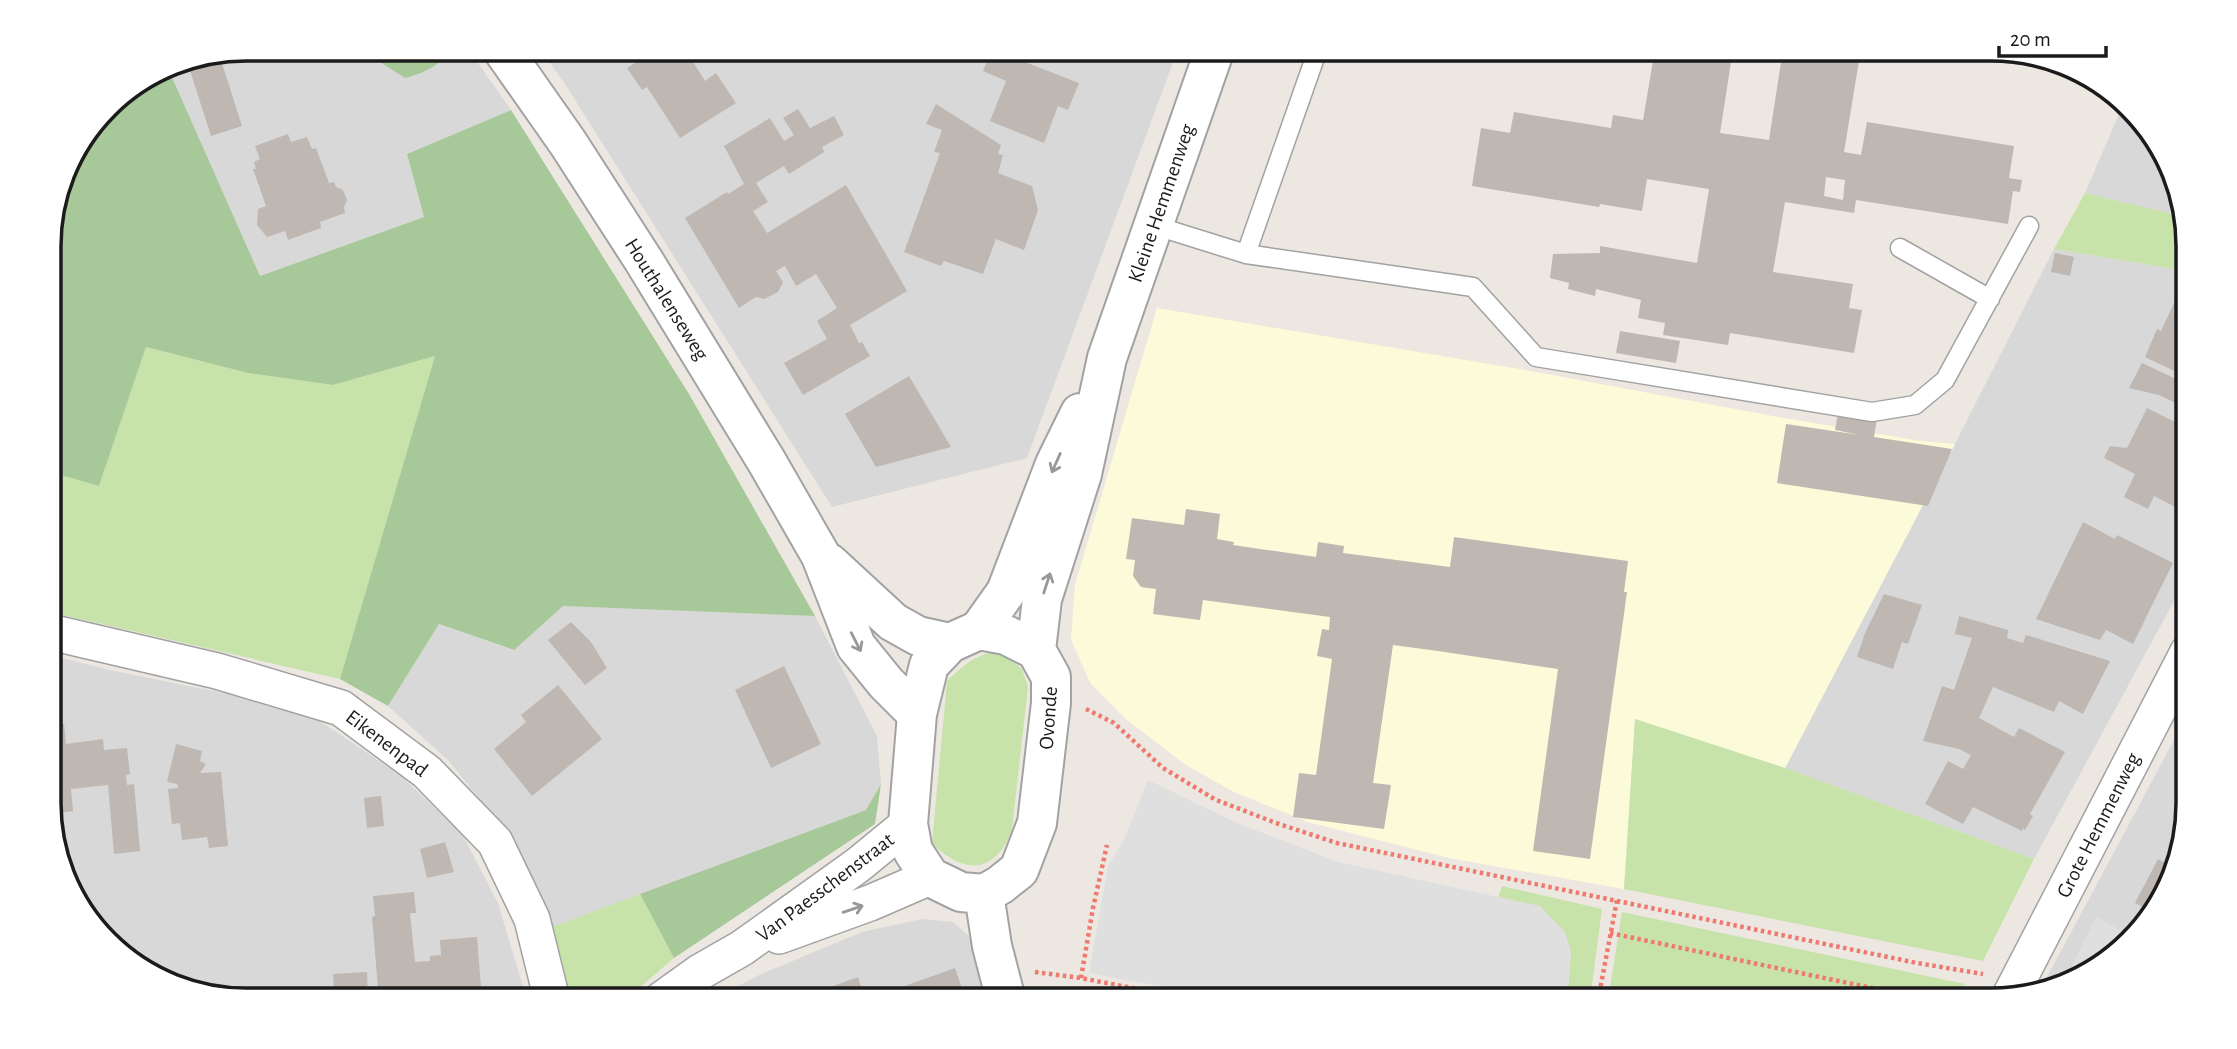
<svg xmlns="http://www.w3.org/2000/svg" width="2237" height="1049" font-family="'Alegreya Sans',sans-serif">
	<rect width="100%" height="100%" fill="#ece8e1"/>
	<path fill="#d9d8d8" d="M247,49H370L380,62L446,55L449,49H468L511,110L407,154L424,217L260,276L167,66L171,64Z
		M540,49H1178L1027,458L832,507L565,84Z
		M2122,107L2147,127L2185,217L2085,193Z
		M2054,249L2186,271L2187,577L2034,859L1785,768L1955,444Z
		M562,606L815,616L877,736L881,784L866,810L547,929L509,836L448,760L388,706L439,624L513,650Z
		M50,655L110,670L253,699L314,717L400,775L462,834L498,903L527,1000H247L171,985L90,922L51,829Z
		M2188,714V803L2173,878L2101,966L2058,981L2046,979Z
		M922,919L953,922L969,936L988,1000H711L759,975L862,932Z
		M1041,986L1121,1000H1045Z"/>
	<path fill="#fcfbd9" d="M1157,308L1525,370L1778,417L1920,441L1955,444L1785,768L1635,719L1624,889L1449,858L1308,822L1234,792L1186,765L1127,720L1091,684L1071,640L1075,585Z"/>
	<path fill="#c7e3a9" d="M2085,193L2185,217L2186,221V271L2054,249Z
		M146,347L248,373L333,385L435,356L340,679L50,612V472L99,486Z
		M1001,651L1022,669L1028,687L1012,829C996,875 963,875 932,843L947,681C964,665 977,653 1001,651Z
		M1635,719L1785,768L2034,859L1983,961L1624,889Z
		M1502,886L1602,909L1590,1000H1558L1568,987L1571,952L1498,897Z
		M640,894L674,958L625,1000H567L547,929Z
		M1622,912L1965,984L1957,1000H1608Z"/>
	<path fill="#a7c898" d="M370,49H449C443,65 421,74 405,78L380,62Z
		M167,66L260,276L424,217L407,154L511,110L689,394L815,616L563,606L514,650L439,624L388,706L340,679L435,356L333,385L248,373L146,347L99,486L50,472V270L62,235L50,231L70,159L116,98Z
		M881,784L875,824L674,958L640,894L866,810Z"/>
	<path fill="#dfdfdf" d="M1148,780L1237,823L1338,862L1540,906L1565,932L1571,952L1568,987L1558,1000H1232L1089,973L1108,866L1125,838Z
		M2096,917L2128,934L2101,966L2066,978Z"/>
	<path fill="#bfb7b1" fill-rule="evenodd" d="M657,49H685L705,81L716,73L736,103L680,138L647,87L642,90L627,68Z
		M992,49L1079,83L1068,110L1058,106L1044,143L990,121L1006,81L983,71Z
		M1655,49H1733L1720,133L1769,140L1783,49H1829L1860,55L1844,152L1861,155L1867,122L2014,146L2009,178L2022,180L2020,192L2013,191L2008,224L1856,200L1854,213L1785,202L1773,272L1853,284L1849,308L1862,310L1854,353L1730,333L1728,345L1663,335L1665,323L1638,318L1641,300L1596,289L1595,296L1568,289L1569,283L1550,278L1553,254L1600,253V246L1697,263L1709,189L1647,179L1642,211L1600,204L1599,207L1472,186L1481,128L1510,133L1514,112L1611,128L1613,115L1643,120ZM1826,177L1845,180L1843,200L1824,196Z
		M219,54L242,126L211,136L187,61Z
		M936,104L1001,145L998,154L1003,155L998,173L1032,186L1038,210L1024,250L996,239L983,274L944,261L941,266L904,252L940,153L934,152L942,130L926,124Z
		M798,109L810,128L834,116L844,135L822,147L824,152L789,174L784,166L756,183L768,202L753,211L767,233L846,185L907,291L850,325L859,343L862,342L870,356L803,395L784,363L827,339L817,321L837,308L816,274L796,286L785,266L776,271L783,282L778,292L764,299L756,297L739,308L685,218L727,192L728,194L744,184L724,146L770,118L784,141L794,135L783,118Z
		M288,134L291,142L307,137L312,149L316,148L329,183L334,182L336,187L343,190L347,200L344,207L345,213L320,222L321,228L288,240L285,231L267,237L257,225L258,209L266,206L253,169H256L254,162L260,159L255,146Z
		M2055,253L2074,257L2070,276L2051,272Z
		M2181,288L2187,291V391L2180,405L2159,395L2129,388L2142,363L2180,381L2183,375L2145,357L2157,329L2161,331Z
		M1620,331L1680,341L1676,363L1616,353Z
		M909,376L951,447L876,467L845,414Z
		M2147,408L2187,428L2182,439L2187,442V513L2154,496L2148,509L2124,497L2135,474L2104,458L2110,446L2127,448Z
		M1838,413L1877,418L1874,437L1952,449L1928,506L1777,483L1786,424L1860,435L1835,430Z
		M1186,509L1220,514L1217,539L1234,542L1233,545L1316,557L1318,542L1344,546L1343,553L1450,567L1454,537L1628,561L1624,592H1627L1590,859L1533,851L1558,669L1438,651L1393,645L1373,783L1391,785L1384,829L1293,817L1299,773L1316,775L1332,659L1317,656L1322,629L1329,630L1330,617L1203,600L1200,620L1153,614L1156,589L1141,587L1133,576L1135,560L1126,559L1132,518L1184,525Z
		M2083,522L2115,539L2117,535L2173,563L2133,644L2106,630L2100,640L2036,619Z
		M1884,594L1922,605L1908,644L1902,642L1893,669L1857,657L1865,633Z
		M1959,616L2008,630L2007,638L2023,643L2026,635L2110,661L2083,714L2059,701L2054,712L1993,687L1979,718L2014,737L2019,728L2065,752L2030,814L2033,816L2025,830L2023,828L2022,831L1973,807L1963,824L1925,804L1948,761L1963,769L1971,755L1959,749L1923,741L1942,686L1954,690L1972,638L1955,634Z
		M571,622L591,642L607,668L585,685L548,640Z
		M784,666L821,744L771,768L735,690Z
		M558,685L602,739L532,796L494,749L526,722L521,715Z
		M64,724L66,744L103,739L104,750L127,748L130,774L126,775L127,785L134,784L140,851L114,854L108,785L71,789L73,811L51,814V725Z
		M176,744L202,751L200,761L206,764L200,773L221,772L228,846L209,848L207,837L182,840L180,823L172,824L168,789L178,788L177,784L167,782Z
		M381,796L384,826L367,828L364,798Z
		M445,842L454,872L427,878L420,849Z
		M2158,859L2175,868L2173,878L2147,909L2135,903Z
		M414,892L416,913H410L415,962L430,961V956L441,955L440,940L477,937L482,1000H379L372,917L375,916L373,896Z
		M955,968L966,1000H907L902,987Z
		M367,972L368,998L373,1000H335L333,974Z
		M858,977L864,996L855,1000H796Z"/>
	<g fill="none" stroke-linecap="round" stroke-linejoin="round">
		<defs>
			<path id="service" d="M1153,225L1246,254L1473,287L1536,357L1872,412L1915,405L1945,380L2029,226
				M1900,248L1990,299
				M1246,254L1318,49"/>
			<path id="minor" d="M50,632L217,671L341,708L427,772L495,842L532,919L552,1000
				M779,936L870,903L930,877
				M2009,998L2188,652
				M661,1000L700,972L742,948L858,865L908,824"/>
			<path id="tertiary" d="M502,49L568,143L644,261L767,462L821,556L856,646L886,683L917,714
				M829,563L893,622L918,636L950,643
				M979,630L1006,635L1036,650L1051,677V703L1037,823L1019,870L1000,885L984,894L961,892L930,877L913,851L908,824L917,714L929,665L950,643Z
				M979,630L1006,592L1055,464L1080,413
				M1036,650L1042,599L1082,474L1107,358L1215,49
				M984,894L992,946L1006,1000"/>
		</defs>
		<use href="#service" stroke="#a2a2a2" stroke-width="21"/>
		<use href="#minor" stroke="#a2a2a2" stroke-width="38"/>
		<use href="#tertiary" stroke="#a2a2a2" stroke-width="42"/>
		<path stroke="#ef796e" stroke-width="4.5" stroke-dasharray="3.5 3.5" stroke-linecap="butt" d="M1086,709L1114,723L1163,768L1216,800L1276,823L1337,843L1917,963L1983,974
			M1610,933L1910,996L1915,1000
			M1035,972L1081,978L1194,1000
			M1081,978L1093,908L1107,845
			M1598,1000L1617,900"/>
		<use href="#service" stroke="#fff" stroke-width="18"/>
		<use href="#minor" stroke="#fff" stroke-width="35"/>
		<use href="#tertiary" stroke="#fff" stroke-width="38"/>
	</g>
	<defs><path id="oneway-shaft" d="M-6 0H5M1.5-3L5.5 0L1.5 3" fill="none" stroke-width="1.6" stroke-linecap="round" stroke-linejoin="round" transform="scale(1.75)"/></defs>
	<g stroke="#989898">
		<use href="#oneway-shaft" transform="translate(1056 463) rotate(114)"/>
		<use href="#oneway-shaft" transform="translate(1047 583) rotate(-72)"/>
		<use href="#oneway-shaft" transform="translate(856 642) rotate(63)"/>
		<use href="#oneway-shaft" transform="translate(853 909) rotate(-19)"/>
	</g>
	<g text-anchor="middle" stroke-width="6" stroke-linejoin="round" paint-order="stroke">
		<g font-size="21" fill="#1b1b1b" stroke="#fff">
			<text transform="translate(1161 203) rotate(-71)" y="7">Kleine Hemmenweg</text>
			<text transform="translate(667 299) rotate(58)" y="7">Houthalenseweg</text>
			<text transform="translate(1048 718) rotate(-86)" y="7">Ovonde</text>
			<text transform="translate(387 743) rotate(37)" y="7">Eikenenpad</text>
			<text transform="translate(2098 825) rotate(-63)" y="7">Grote Hemmenweg</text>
			<text transform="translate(825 887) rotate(-37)" y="7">Van Paesschenstraat</text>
		</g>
	</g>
	<path d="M0 0H2237V1049H0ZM246 61H1991A185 185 0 0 1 2176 246V803A185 185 0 0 1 1991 988H246A185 185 0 0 1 61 803V246A185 185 0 0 1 246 61Z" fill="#fff" fill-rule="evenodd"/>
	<path fill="none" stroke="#1b1b1b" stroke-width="3.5" d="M246 61H1991A185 185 0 0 1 2176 246V803A185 185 0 0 1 1991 988H246A185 185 0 0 1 61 803V246A185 185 0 0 1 246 61Z"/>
	<path d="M1999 46v10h107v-10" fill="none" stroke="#1b1b1b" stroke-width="3.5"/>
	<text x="2010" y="46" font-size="21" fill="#1b1b1b" stroke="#ffffff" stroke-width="5" paint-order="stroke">20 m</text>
</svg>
